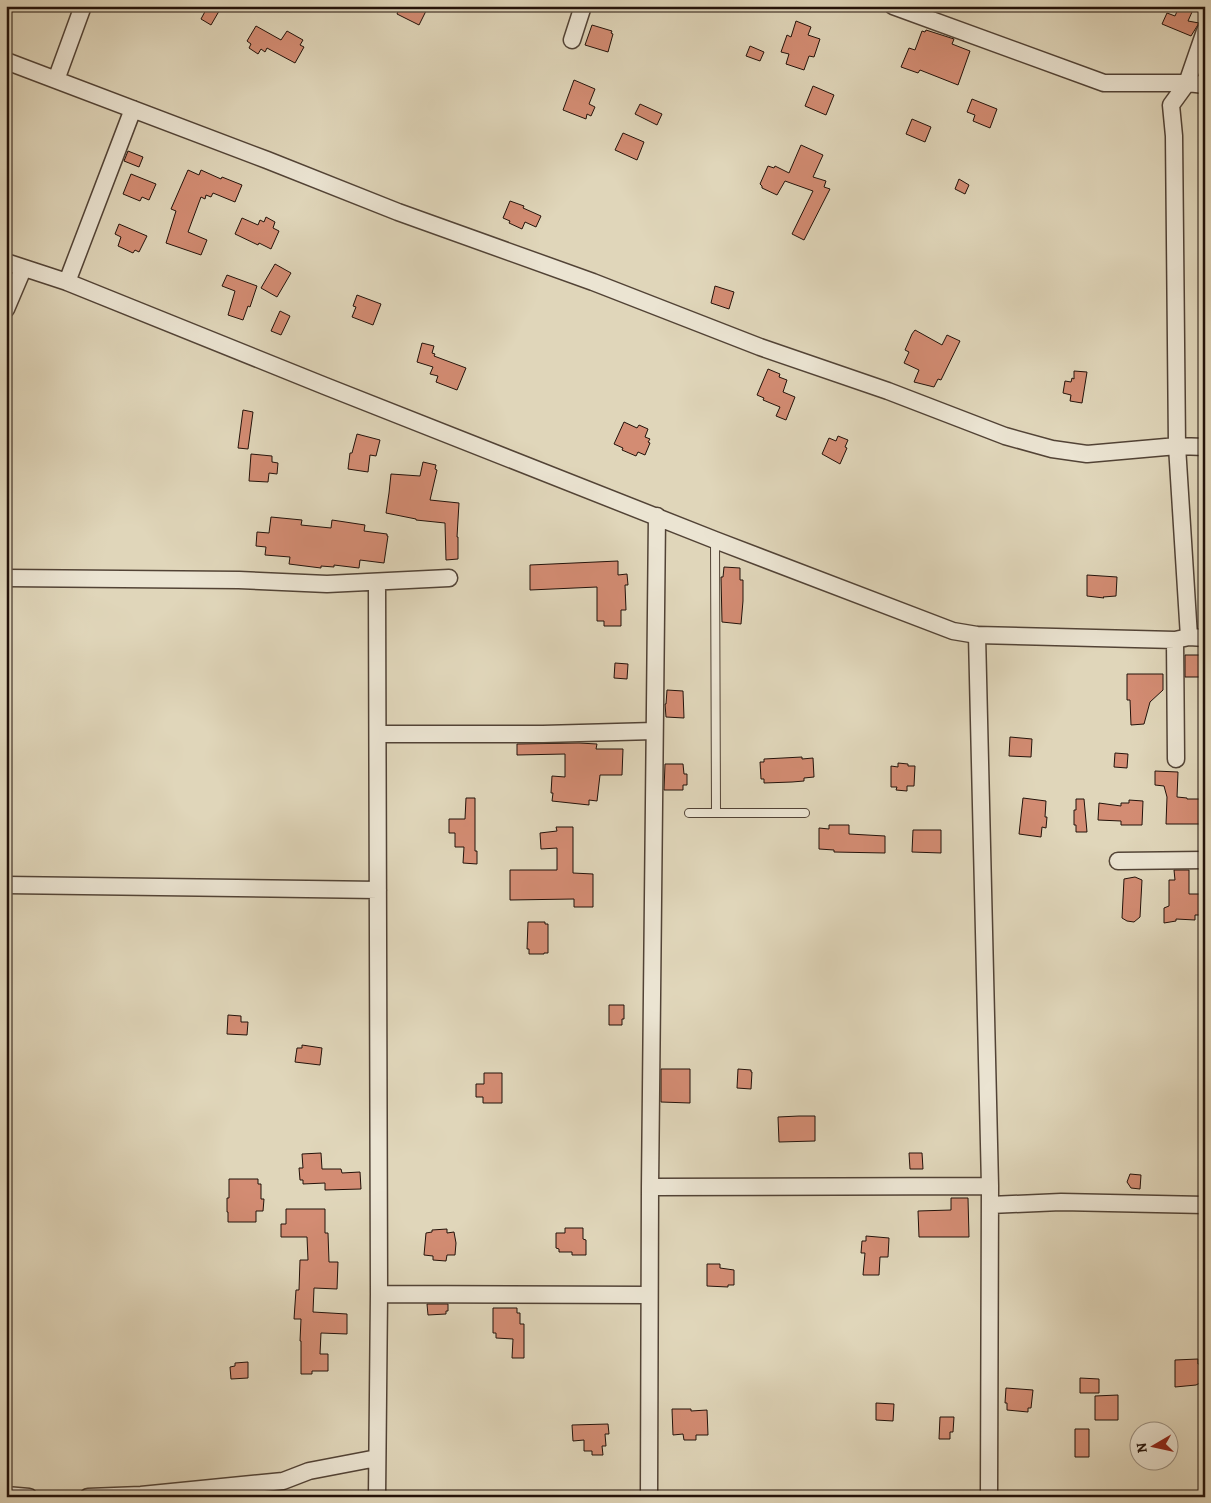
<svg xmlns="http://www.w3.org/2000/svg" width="1211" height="1503" font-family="Alegreya,serif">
	<rect width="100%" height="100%" fill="#e0d6ba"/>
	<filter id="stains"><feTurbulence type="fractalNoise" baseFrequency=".004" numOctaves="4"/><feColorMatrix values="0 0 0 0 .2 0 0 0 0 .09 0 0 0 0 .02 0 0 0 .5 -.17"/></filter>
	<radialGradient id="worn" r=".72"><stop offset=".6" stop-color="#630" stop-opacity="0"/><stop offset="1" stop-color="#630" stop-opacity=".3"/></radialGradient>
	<path fill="#d38c73" stroke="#23120a" d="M208,6H222L211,25L201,19Z
		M400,6H416L426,11L419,25L397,14Z
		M1179,7L1192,12L1188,21L1199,23L1191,36L1162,24L1167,13L1175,16Z
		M796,21L811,27L808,35L820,39L814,57L809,56L804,70L786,64L789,54L781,52L787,35L791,37Z
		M592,25L612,31L611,33L613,34L608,52L585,45Z
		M256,26L281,40L287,31L303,40L300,45L304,47L295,63L267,48L265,52L261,49L258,54L249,48L251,44L247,41Z
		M926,30L954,39L952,44L970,51L958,85L920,70L918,73L901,67L909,48L915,50L922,31L925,32Z
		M750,46L764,52L760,61L746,56Z
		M574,80L595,89L589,104L595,107L591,116L587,114L586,119L563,110Z
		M813,86L834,95L826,115L805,106Z
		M972,99L997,109L990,128L973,121L975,115L967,112Z
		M640,104L662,114L657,125L635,114Z
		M912,119L931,127L925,142L906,134Z
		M623,133L644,142L637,160L615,150Z
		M801,145L823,155L813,177L826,181L824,187L830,189L804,240L792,234L813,191L785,181L777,195L762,188V186L760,184L768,166L774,168L775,166L789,173Z
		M128,151L143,157L139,167L124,161Z
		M188,170L199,175L201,170L221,179L222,177L242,185L235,202L213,193L211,197L206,195L205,199L201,197L188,232L207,240L201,255L166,243L176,211L171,209Z
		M131,174L156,184L149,200L142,197L140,201L123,194Z
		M959,179L969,185L965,194L955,189Z
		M510,201L524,206L523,208L541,216L536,227L525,222L522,229L509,223L510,221L503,218Z
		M266,217L275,222L273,228L279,231L271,249L259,243L258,245L235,234L242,218L258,225L260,220L264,222Z
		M119,224L147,236L139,252L135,250L133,253L118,246L121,237L115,234Z
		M275,264L291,273L277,297L261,288Z
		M227,275L257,286L250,307L248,306L243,320L228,315L235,291L222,286Z
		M715,286L734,292L729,309L711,303Z
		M357,295L381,304L373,325L352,317L356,307L353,306Z
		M280,311L290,316L281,335L271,331Z
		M915,330L942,345L947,335L960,341L941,380L938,379L934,387L914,382L919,370L904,363L909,352L905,350L912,334Z
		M422,343L434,346L432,353L435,354L434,356L466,368L457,390L436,382L438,376L430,374L433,367L417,362Z
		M768,369L780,374L779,377L787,380L783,392L795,397L786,420L776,416L780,407L763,400L764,398L757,395Z
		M1074,371L1087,372L1082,403L1070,401L1071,395L1063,393L1065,381L1071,382L1072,378L1074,379Z
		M243,410L253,412L248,449L238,448Z
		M624,422L637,428L639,425L648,429L645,437L650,439L648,442L650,443L645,455L638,452L636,456L622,450L623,448L614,444Z
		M357,434L380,440L376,456L370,455L368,472L348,469L350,453H352Z
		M838,436L848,440L845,447L847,448L840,464L822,454L829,438L836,441Z
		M251,454L272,456V462L278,463L277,474L269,473L268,482L249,481Z
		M423,462L436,465L435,469L437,470L430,500L459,503L457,537H458V559L446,560L445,523L416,520V519L386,513L389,493L391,474L420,476Z
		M271,517L302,520L301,525L331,528L332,520L365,525L364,531L387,534V536H388L384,563L360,560L359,568L334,565V567L321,566V568L289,564L290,557L265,555L266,547L256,546L257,532L269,533Z
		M618,561V575L627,574L628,585H625L626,610H621V626H604V621H597V587L530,590V565Z
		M724,567L740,568V580H743V601L741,624L722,622L721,577H723Z
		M1087,575L1117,577L1116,596L1103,597L1104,598L1087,596Z
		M1185,655H1205V677H1185Z
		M615,663L628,664L627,679L614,678Z
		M1127,674H1163V690L1150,702L1144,724L1131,725L1130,700H1127Z
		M667,690L683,691L684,718L666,717L665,704H666Z
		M1010,737L1032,739L1031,757L1009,756Z
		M579,743L597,744L596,749H623L622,775H600L597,801L589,800V805L552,801L553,793H551L552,776L565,777V754L517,755V744Z
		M1115,753L1128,754L1127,768L1114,767Z
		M802,757V759L813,758L814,777L804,778V781L792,782L764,783V779H761L760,762H764V759Z
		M898,763L908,764V766H915L914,786H907V791L896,790L897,787H891V766L898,767Z
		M665,764H683L684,774H687V785H683V790H664Z
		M1155,771L1178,772L1177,797L1187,798V799H1200V801H1205V824H1166L1167,797L1164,786L1155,785Z
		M466,798H475V851H477V864L463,863L464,847H455V833H449V819H465Z
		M1023,798L1046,801L1045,817H1047L1046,828L1042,827L1041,837L1019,834Z
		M1076,799H1084L1087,832H1076V825H1074V810H1076Z
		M1129,800L1143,801L1142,825H1121V821L1098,820L1099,803L1121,806V803H1129Z
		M829,825H849V834L885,836V853L834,852V850L819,849V828L829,829Z
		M556,827H573V873L593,874V907H574V899L510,900V870H557V848L541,849L540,833L557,831Z
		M913,830H941V853L912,852Z
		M1174,870H1189V894H1205V915H1195V920L1176,919V921L1164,923V908L1169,906V880H1175Z
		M1135,877L1142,880L1140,917L1134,922L1127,921L1122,918L1124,879Z
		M528,922H545V924H548V953H544V954H529V949H527Z
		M609,1005H624V1019H622V1025H609Z
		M228,1015L241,1016V1022H248L247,1035L227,1034Z
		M302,1045L322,1048L320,1065L295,1062L297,1048H302Z
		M661,1069H690V1103L661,1102Z
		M738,1069L751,1070V1072H752L751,1089L737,1088Z
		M484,1073H502V1103H483V1097H476V1084H484Z
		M799,1116H815V1141L779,1142L778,1117Z
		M321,1153L322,1169H341L342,1173L360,1172L361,1189L325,1190V1183L303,1184V1180H300L299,1168H303L302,1154Z
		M909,1153H922L923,1169H910Z
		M1130,1174L1141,1175L1140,1189L1131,1188L1127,1182Z
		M229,1179H258V1184H261V1199H264L263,1211H256V1222H228V1212H227V1198H229Z
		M951,1198H968L969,1237H919L918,1211L951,1210Z
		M286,1209H325V1233H328L329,1262H338L337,1289L314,1288L313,1312L347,1314V1334L321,1333L320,1354H328V1371H312V1374H301V1341H300L301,1319H294L296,1290H299L300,1260H308L307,1237H281V1224H286Z
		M565,1228H583V1239L586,1240V1255H572V1252H559V1249L556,1248V1233H565Z
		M447,1229V1233L454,1232L456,1243L455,1255H447L446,1261L433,1260V1256L424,1255L426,1233L432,1232V1230Z
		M866,1236L889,1238L888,1257H880L879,1275H863L865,1253H861L862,1241H866Z
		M707,1264H720V1268L734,1270V1285H728V1287L707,1286Z
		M427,1304H448V1311H446V1314L428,1315Z
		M493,1308H517V1313H520V1324H524V1358H512L513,1339L496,1338V1333H493Z
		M1198,1359V1364L1205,1363V1379H1201L1200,1383L1196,1385L1175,1387V1360Z
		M248,1362V1378L231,1379L230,1367L235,1366V1363Z
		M1080,1378L1099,1379V1393H1080Z
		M1006,1388L1033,1390L1031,1408H1028V1412L1007,1410V1403H1005Z
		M1118,1395V1420H1095V1396Z
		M876,1403L894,1404L893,1421L876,1420Z
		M672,1409H691V1411L707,1410L708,1435H696V1440H684L683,1434L673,1435Z
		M940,1417H954L953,1432H950V1439H939Z
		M608,1424L609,1434H605L606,1446H602L603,1455H592V1451H584V1440L573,1441L572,1425Z
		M1075,1429H1089V1457H1075Z"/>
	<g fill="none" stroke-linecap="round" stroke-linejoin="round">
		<defs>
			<path id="service" d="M715,540L716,813
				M689,813H805"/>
			<path id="minor" d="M893,6L1104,83H1187L1171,105L1174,136L1177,446L1189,637
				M1205,31L1187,83L1205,85
				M572,40L583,6
				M6,61L267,160L398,212L593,282L760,347L888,391L1005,436L1052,449L1087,454L1177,446L1205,447
				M56,80L83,6
				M6,262L67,282L325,386L715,540L953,631L977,635L1175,640L1189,637L1205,638
				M67,282L133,109
				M6,309L23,269
				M6,578L239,580L327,584L449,578
				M977,635L990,1186L989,1497
				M1175,640L1176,759
				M378,734H543L654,731
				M1118,861L1205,860
				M6,885L378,890
				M650,1187L990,1186
				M990,1205L1061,1202L1205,1205
				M379,1294L649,1295
				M6,1495L29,1497
				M88,1497L141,1495L283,1481L309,1471L377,1458
				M377,1497L379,1294L377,582
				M649,1497L650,1187L657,516"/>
		</defs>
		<use href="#service" stroke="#524336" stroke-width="10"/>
		<use href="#minor" stroke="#524336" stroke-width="19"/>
		<use href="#service" stroke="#ebe4d2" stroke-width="8"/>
		<use href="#minor" stroke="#ebe4d2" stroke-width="16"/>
	</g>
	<rect width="1211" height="1503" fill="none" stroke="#e0d6ba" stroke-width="25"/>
	<rect x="8" y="8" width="1196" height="1488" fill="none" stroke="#23120a" stroke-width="2.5"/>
	<rect x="12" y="12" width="1186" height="1478" fill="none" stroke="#23120a"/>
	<g transform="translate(1154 1446) rotate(261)"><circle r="24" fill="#ebe4d2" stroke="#9b9082"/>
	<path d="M0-4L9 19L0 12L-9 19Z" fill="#8f2418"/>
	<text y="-8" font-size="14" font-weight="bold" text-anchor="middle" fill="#23120a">N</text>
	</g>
	<rect width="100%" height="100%" filter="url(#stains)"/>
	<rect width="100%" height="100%" fill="url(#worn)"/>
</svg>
